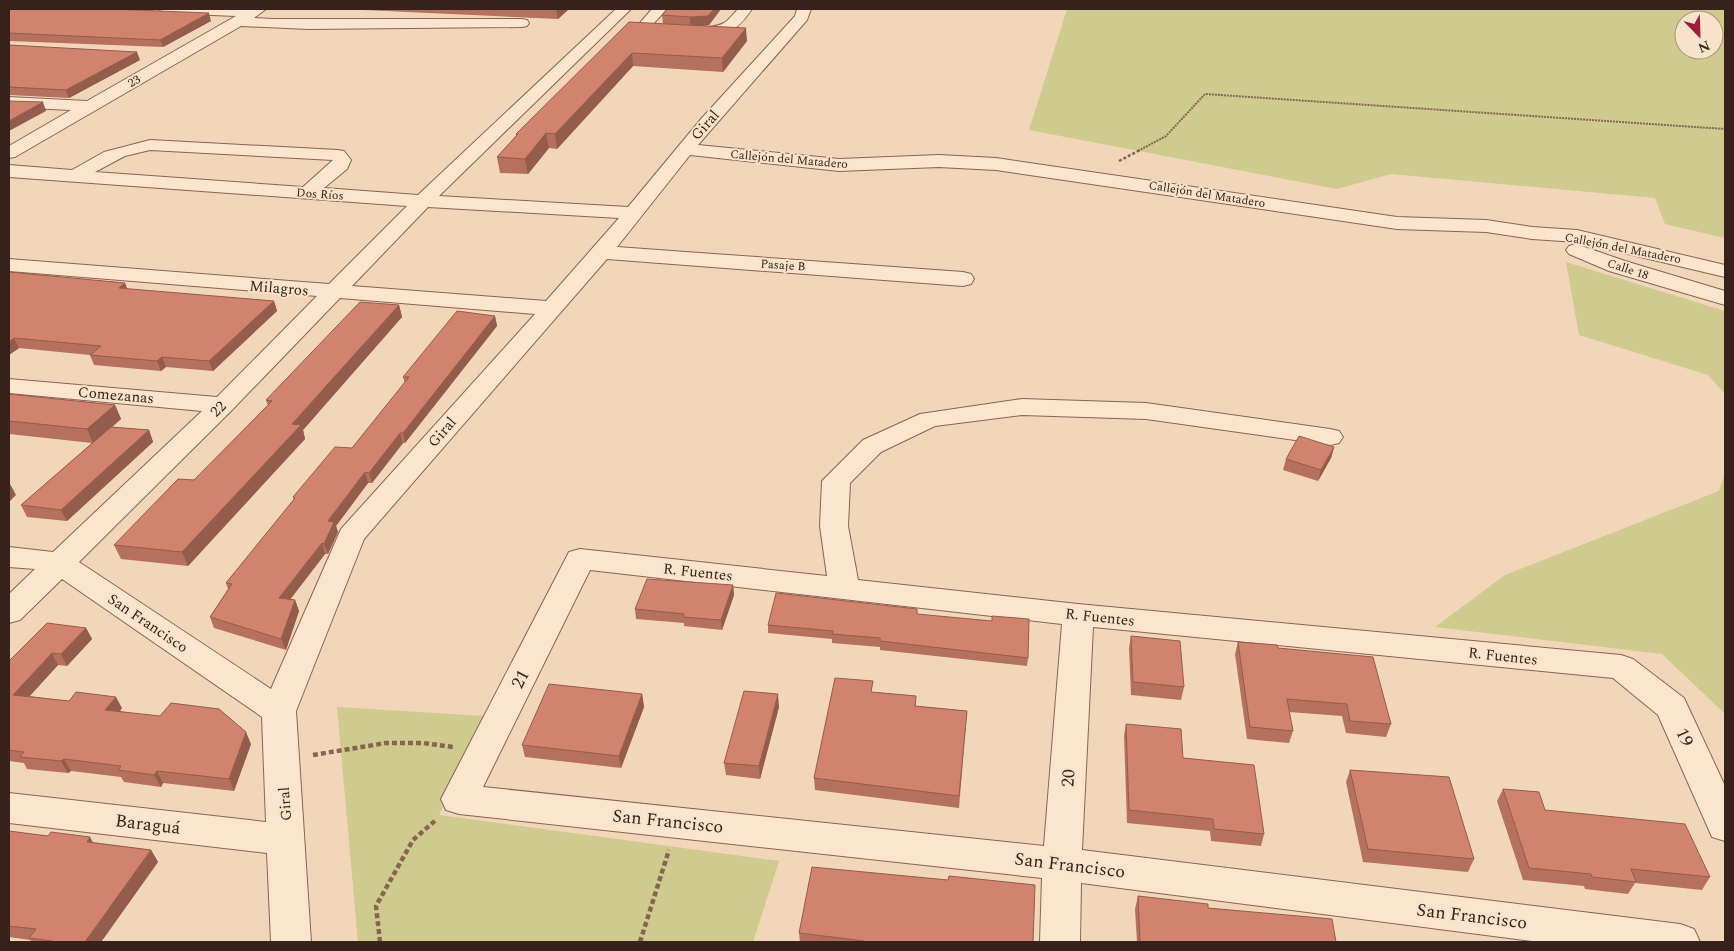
<svg xmlns="http://www.w3.org/2000/svg" width="1734" height="951" font-family="Spectral,serif">
	<rect width="100%" height="100%" fill="#f1d6ba"/>
	<path fill="#cfca8e" fill-rule="evenodd" d="M1067,9H1725V238L1665,224L1655,198L1391,174L1337,189L1029,130ZM1684,20H1714V50H1684Z
		M1566,262L1725,311V394L1708,375L1579,335Z
		M1725,473V714L1662,654L1435,627L1505,575L1719,491Z
		M337,707L485,716L439,815L779,861L753,942H358Z"/>
	<g fill="none" stroke-linecap="round" stroke-linejoin="round">
		<defs>
			<path id="minor" d="M158,9H266L254,18L273,19H522L527,20L529,23L527,26L522,27L308,29L241,26L15,157L9,158V146L71,110L9,107V97L87,101L236,16L165,13Z
				M616,9H631L439,196L628,207L701,119L795,16L797,9H811L807,20L698,145L839,159L939,155L996,158L1397,217L1486,220L1532,227L1577,230L1725,265V277L1577,242L1532,239L1486,232L1397,229L996,170L939,167L839,171L690,155L617,247L963,272L971,274L974,279L971,284L963,286L607,259L364,539L296,711L311,942H271L267,853L9,823V793L266,822L262,717L62,579L20,620L9,623V594L35,569L9,567V547L53,552L202,411L9,393V379L217,397L317,296L9,271V259L329,284L407,206L9,177V165L72,170L104,152L150,140L338,150L344,151L351,160L347,169L324,188L418,195ZM150,150L333,160L303,187L95,172L125,156ZM428,207L619,218L546,301L352,286ZM340,298L535,314L341,529L271,689L79,562L232,410Z
				M652,9H667L654,23L656,25C672,29 709,31 724,23C729,20 733,14 738,9H752C747,16 741,25 733,29C715,39 652,42 639,24Z
				M1576,244L1625,261L1725,291V305L1609,271L1569,254L1566,250L1569,246Z
				M1022,399L1146,403L1330,429L1339,431L1343,437L1339,443L1330,445L1146,419L1022,415L935,426L881,452L850,483L848,526L858,580L1078,604L1621,655L1633,659L1684,698L1725,786V841L1712,837L1658,715L1613,678L1093,627L1082,850L1680,924L1694,929L1700,942H1540L1081,883L1080,942H1040L1042,878L459,814L446,810L441,799L569,552L580,549L827,576L820,526L822,481L863,440L920,414ZM590,570L1062,624L1044,846L483,787Z"/>
		</defs>
		<use href="#minor" stroke="#886553" stroke-width="2"/>
		<path stroke="#886553" stroke-width="2" stroke-dasharray="2 1" stroke-linecap="butt" d="M1138,151L1166,136L1205,94L1725,129"/>
		<path stroke="#886553" stroke-width="2.5" stroke-dasharray="3 2" stroke-linecap="butt" d="M1119,161L1140,150"/>
		<path stroke="#886553" stroke-width="4.5" stroke-dasharray="5 3" stroke-linecap="butt" d="M313,755L386,743H423L453,747
			M380,942L376,906L413,840L437,819
			M640,942L669,850"/>
		<use href="#minor" fill="#fbe5ce" fill-rule="evenodd"/>
	</g>
	<path fill="#b5715e" d="M9,9L211,21L163,47L9,41Z
		M342,9H569L558,19Z
		M721,9L709,25L702,26L747,41L723,72L633,66L557,149L549,148L528,174L500,173L497,157L516,136V134L663,24L662,15Z
		M9,45L140,60L69,98L9,95Z
		M9,272L125,283L127,289L274,301L277,311L213,371L166,367L161,371L94,365L90,355L19,348L9,355Z
		M399,305L402,317L303,430L305,439L188,566L121,559L114,545L194,480L268,406L266,400Z
		M495,316L497,326L405,443H403L372,483H368L336,526L338,532L328,554H325L290,599L295,600L299,611L286,650L214,628L210,617L228,589L226,583L294,500L293,497L352,448L405,383L403,377Z
		M9,394L115,405L121,419L112,427L149,430L153,442L67,521L27,517L21,505L92,443L9,434Z
		M1334,447L1331,458L1318,481L1283,470L1286,459Z
		M733,585L734,595L722,630L684,626V623L636,619L635,609Z
		M917,609V614L1028,658L1027,666L880,650V647L832,643V639L768,633V625Z
		M86,628L92,639L67,666L58,665L29,696L122,708L120,711L251,744L234,791L163,783L161,787L124,782L121,777L71,771L68,773L27,769L24,763L9,761V661Z
		M1131,636L1184,687L1181,700L1131,695L1129,648Z
		M1238,642L1278,648L1391,724L1386,737L1346,733L1342,716L1289,712L1293,731L1289,743L1247,739L1235,654Z
		M873,692L916,696V706L967,711L959,808L815,790L814,778Z
		M642,694L644,707L621,768L525,757L522,745Z
		M779,707L760,779L726,775L724,763Z
		M1126,724L1183,758L1264,834L1261,846L1211,841L1210,831L1127,823L1124,736Z
		M1350,770L1474,859L1468,872L1363,862L1346,782Z
		M1503,789L1545,810L1710,877L1702,890L1635,883L1628,894L1585,889L1584,886L1523,880L1497,801Z
		M9,831L151,850L158,862L101,942H32L30,940L9,937Z
		M1138,896L1208,908L1336,942H1137L1135,909Z
		M799,933L1033,942H800Z"/>
	<path fill="#935c4c" d="M556,9H569L558,19Z
		M714,9H721L709,25L690,27V17Z
		M209,13L211,21L163,47L160,40Z
		M746,28L747,41L723,72L722,58Z
		M137,52L140,60L69,98L66,90Z
		M632,53L633,66L557,149L555,134Z
		M43,102L46,111L9,131V121Z
		M546,133L549,148L528,174L525,159Z
		M125,283L129,293L119,288Z
		M274,301L277,311L213,371L209,361Z
		M399,305L402,317L303,430L305,439L188,566L182,552L292,424Z
		M495,316L497,326L405,443L403,433Z
		M14,338L19,348L9,355V342Z
		M162,357L166,367L161,371L157,361Z
		M115,405L121,419L93,443L87,429Z
		M149,430L153,442L67,521L61,510Z
		M400,433L403,443L372,483L369,473Z
		M1334,447L1331,458L1318,481L1321,470Z
		M365,472L368,483L336,526L338,532L328,554L324,544L328,521Z
		M9,482L16,495L9,502Z
		M322,543L325,554L283,609L279,598Z
		M733,585L734,595L722,630L721,620Z
		M295,600L299,611L286,650L281,639Z
		M86,628L92,639L67,666L61,654Z
		M52,653L58,665L20,707L13,695Z
		M642,694L644,707L621,768L619,756Z
		M778,694L779,707L760,779L759,766Z
		M116,697L122,708L111,722L105,710Z
		M246,732L251,744L234,791L229,779Z
		M64,759L71,771L68,773L61,761Z
		M157,771L163,783L161,787L154,775Z
		M90,837L97,850L87,842Z
		M151,850L158,862L101,942H85Z"/>
	<path fill="#d2836d" stroke="#935c4c" d="M9,9H109L209,13L160,40L9,33Z
		M667,9H714L708,16L690,17L662,15Z
		M629,22L746,28L722,58L632,53L555,134L546,133L525,159L497,157L518,134H516Z
		M9,45L137,52L66,90L9,87Z
		M9,101L43,102L9,121Z
		M9,272L125,283L119,288L274,301L209,361L162,357L157,361L90,355L101,346L14,338L9,342Z
		M360,302L399,305L292,424L301,425L182,552L114,545L178,479L194,480L272,401L266,400Z
		M457,311L495,316L403,433H400L369,473L365,472L328,521L334,522L324,544L322,543L279,598L295,600L281,639L210,617L232,584L226,583L295,498L293,497L335,447L352,448L409,377H403Z
		M9,394L115,405L87,429L9,421Z
		M111,427L149,430L61,510L21,505Z
		M1299,436L1334,447L1321,470L1286,459Z
		M647,579L733,585L721,620L683,617L684,614L635,609Z
		M776,593L917,609V614L992,621V616L1029,619L1028,658L880,641V638L832,634L833,631L768,625Z
		M47,623L86,628L61,654L52,653L13,695L69,701L76,692L116,697L105,710L160,716L171,703L219,709L246,732L229,779L157,771L154,775L118,770L121,766L64,759L61,761L20,757L24,752L9,750V661Z
		M1131,636L1180,641L1184,687L1133,682Z
		M1238,642L1277,645L1278,648L1373,657L1391,724L1350,721L1347,704L1287,699L1293,731L1250,727Z
		M835,678L873,681L871,692L916,696L915,706L967,711L959,796L814,778Z
		M549,684L642,694L619,756L522,745Z
		M744,691L778,694L759,766L724,763Z
		M1126,724L1181,729L1183,758L1254,765L1264,834L1214,829L1213,819L1129,810Z
		M1350,770L1449,777L1474,859L1368,849Z
		M1503,789L1539,792L1545,810L1685,824L1710,877L1631,869L1636,882L1592,877L1591,874L1529,868Z
		M9,831L48,836L51,832L90,837L87,842L151,850L85,942H59L29,938L36,929L9,926Z
		M812,867L948,880L949,876L1035,885L1033,942H864V941L799,933Z
		M1138,896L1208,904V908L1332,919L1336,942H1140Z"/>
	<g text-anchor="middle" stroke-width="4" stroke-linejoin="round" paint-order="stroke">
		<g font-size="12" fill="#36221a" stroke="#f8e2ca">
			<text transform="translate(134 81) rotate(-30)" y="4">23</text>
			<text transform="translate(789 159) rotate(5)" y="4">Callejón del Matadero</text>
			<text transform="translate(320 194) rotate(4)" y="4">Dos Ríos</text>
			<text transform="translate(1207 194) rotate(9)" y="4">Callejón del Matadero</text>
			<text transform="translate(1623 248) rotate(11)" y="4">Callejón del Matadero</text>
			<text transform="translate(783 265) rotate(4)" y="4">Pasaje B</text>
			<text transform="translate(1628 269) rotate(18)" y="4">Calle 18</text>
		</g>
		<g font-size="15" fill="#36221a" stroke="#f8e2ca">
			<text transform="translate(705 125) rotate(-49)" y="5">Giral</text>
			<text transform="translate(279 288) rotate(5)" y="5">Milagros</text>
			<text transform="translate(116 395) rotate(5)" y="5">Comezanas</text>
			<text transform="translate(218 409) rotate(-44)" y="5">22</text>
			<text transform="translate(442 432) rotate(-49)" y="5">Giral</text>
			<text transform="translate(698 572) rotate(6)" y="5">R. Fuentes</text>
			<text transform="translate(1100 617) rotate(6)" y="5">R. Fuentes</text>
			<text transform="translate(148 623) rotate(34)" y="5">San Francisco</text>
			<text transform="translate(1503 656) rotate(6)" y="5">R. Fuentes</text>
			<text transform="translate(285 804) rotate(-94)" y="5">Giral</text>
		</g>
		<g font-size="18" fill="#36221a" stroke="#f8e2ca">
			<text transform="translate(520 679) rotate(-63)" y="6">21</text>
			<text transform="translate(1685 737) rotate(66)" y="6">19</text>
			<text transform="translate(1068 778) rotate(-86)" y="6">20</text>
			<text transform="translate(668 821) rotate(6)" y="6">San Francisco</text>
			<text transform="translate(148 824) rotate(7)" y="6">Baraguá</text>
			<text transform="translate(1070 865) rotate(7)" y="6">San Francisco</text>
			<text transform="translate(1472 916) rotate(7)" y="6">San Francisco</text>
		</g>
	</g>
	<rect width="1734" height="951" fill="none" stroke="#36221a" stroke-width="20"/>
	<g transform="translate(1699 35) rotate(157)"><circle r="24" fill="#f8e2ca" stroke="#aa9584"/>
	<path d="M0-4L9 19L0 12L-9 19Z" fill="#9c1f39"/>
	<text y="-8" font-size="14" font-weight="bold" text-anchor="middle" fill="#36221a">N</text>
	</g>
</svg>
